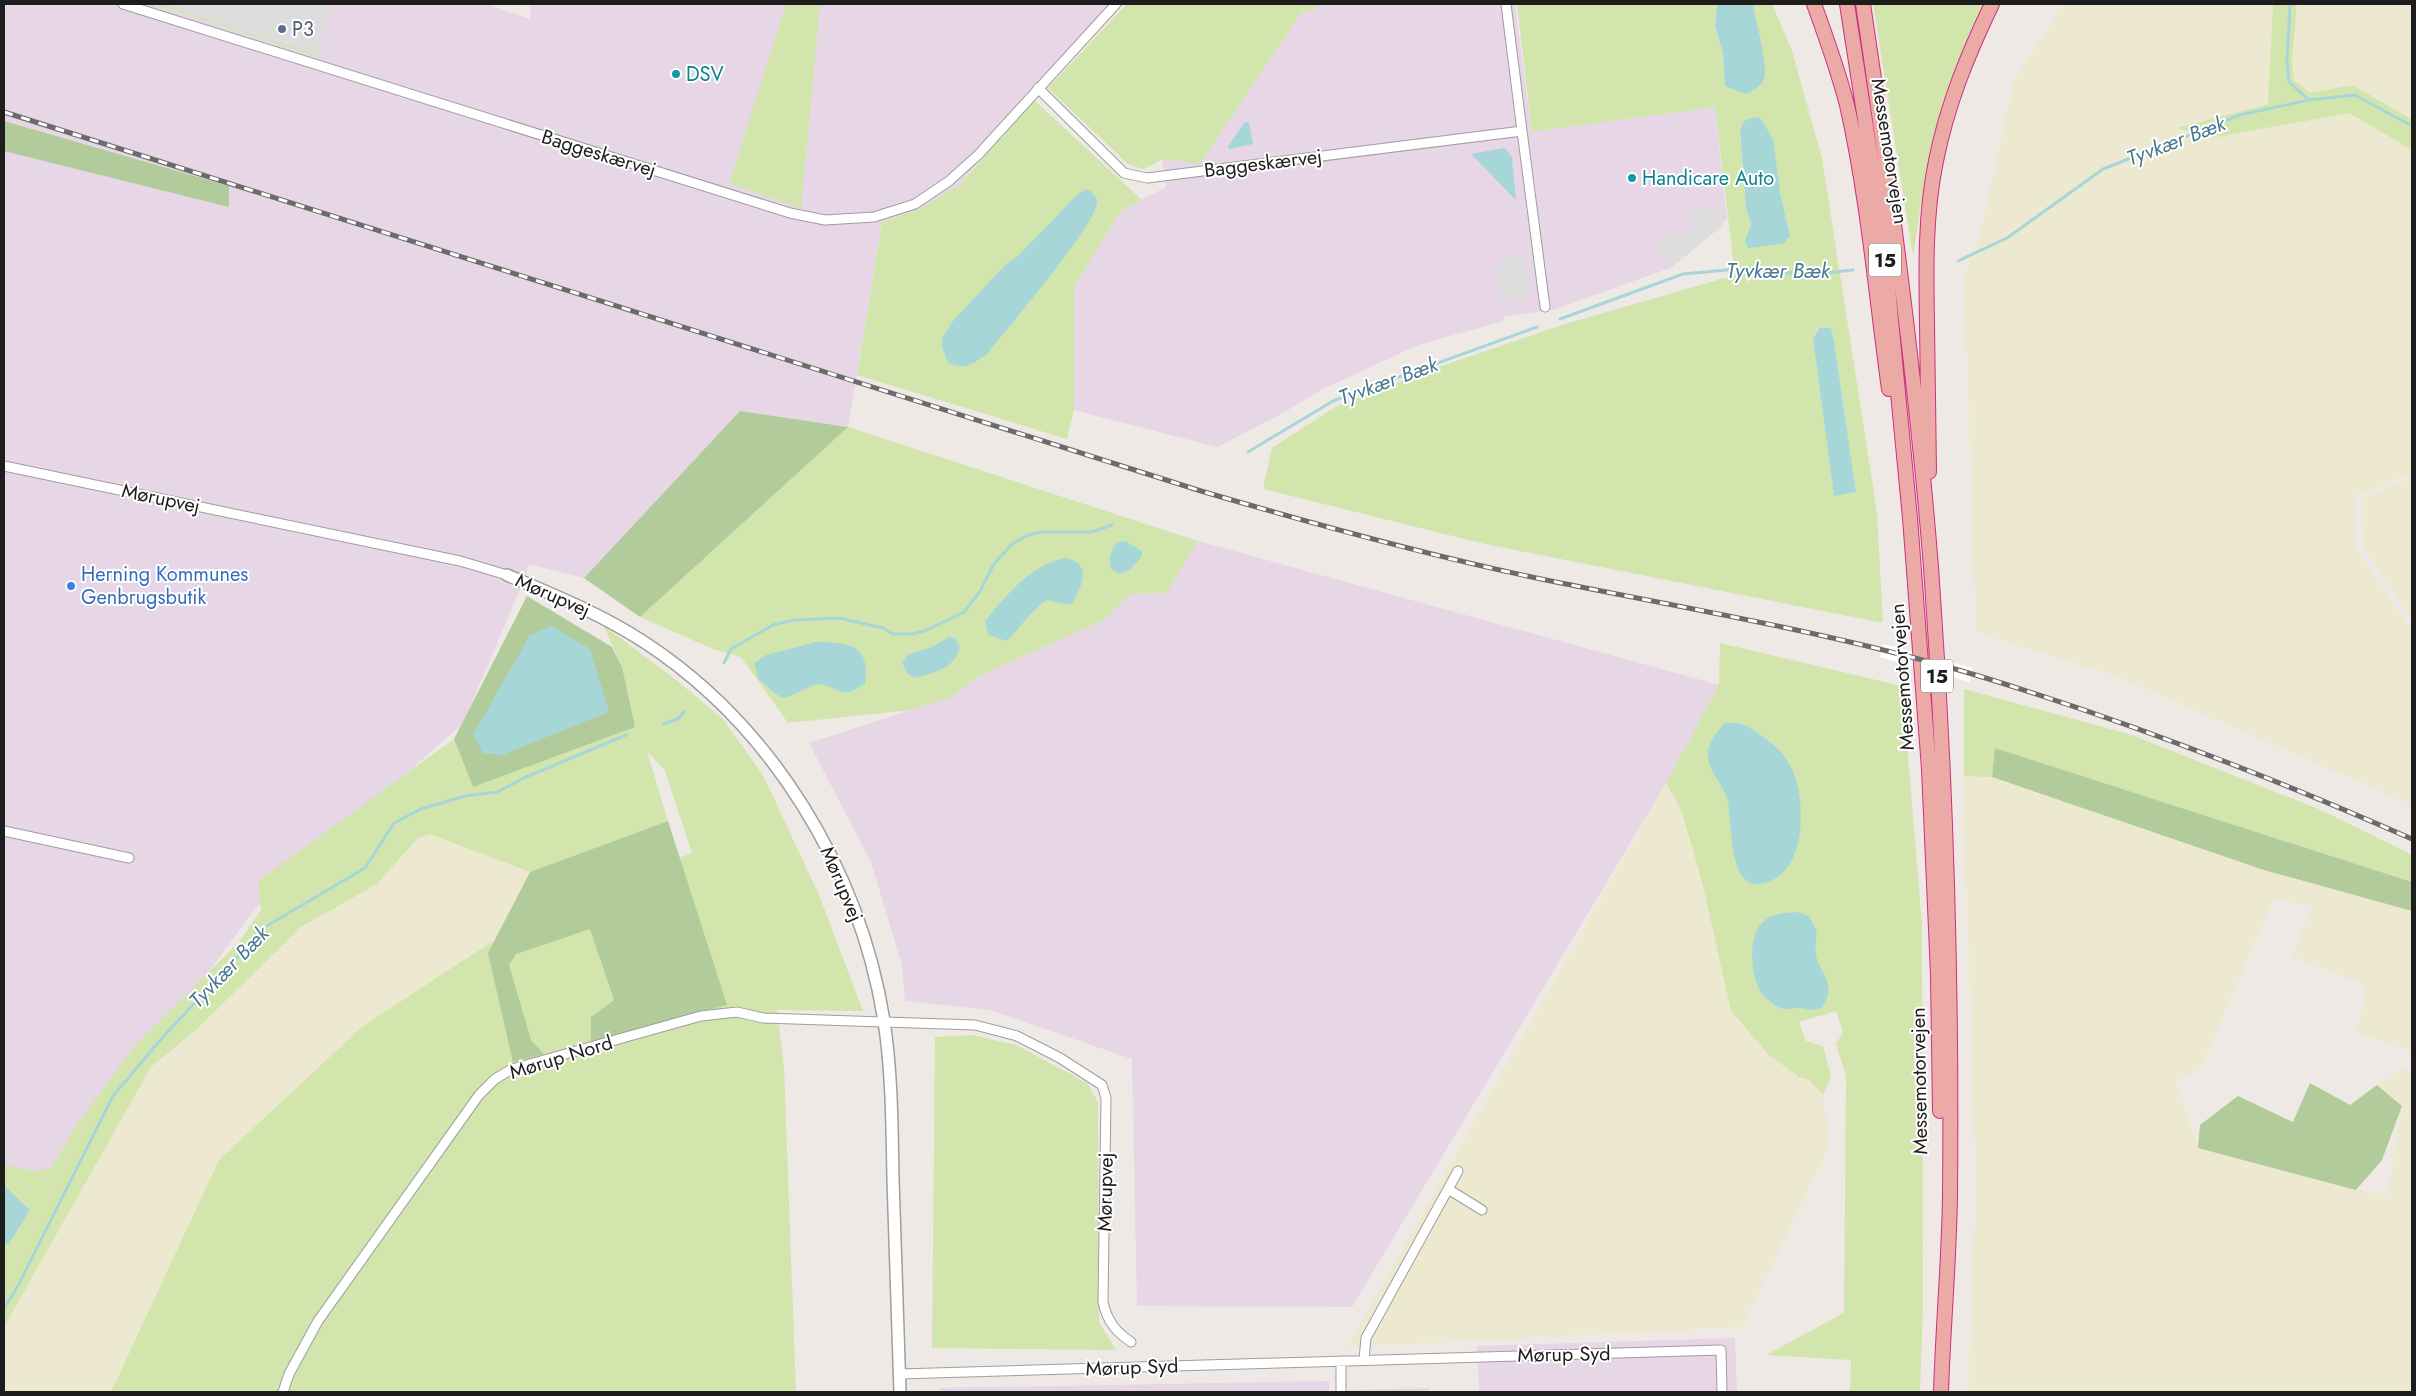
<svg xmlns="http://www.w3.org/2000/svg" width="2416" height="1396" font-family="Jost,sans-serif">
	<rect width="100%" height="100%" fill="#eee9e4"/>
	<path fill="#e7d6e6" d="M4,4H161L316,54L334,4H486L530,19L531,4H1110L958,186L922,208L882,222L848,427L740,411L584,578L529,564L524,580L463,723L254,910L55,1183L4,1167Z
		M1268,4H1515L1532,132L1715,107L1727,219L1670,268L1556,309L1504,317V321L1418,345L1321,390L1283,413L1217,447L1074,410V287L1121,211L1166,187L1162,159Z
		M1198,541L1719,685L1666,783L1352,1307L1137,1306L1132,1059L990,1010L905,1001L902,965L871,862L809,743L951,697L981,675L1104,620L1130,594L1167,593Z
		M1735,1338L1737,1392H1479L1477,1346Z
		M1329,1381V1392H940V1388Z"/>
	<path fill="#ece9d0" d="M2063,4H2273L2268,104L2179,128L2211,138L2349,113L2412,150V473L2354,497L2355,547L2412,631V805L2121,678L1976,632L1964,277L1979,238L2015,77Z
		M2297,4H2412V120L2353,85L2310,93L2294,80L2292,61Z
		M2412,476V621L2363,547L2360,500Z
		M1963,776L1992,777L2264,870L2412,911V1052L2356,1032L2367,986L2292,957L2311,907L2274,898L2200,1070L2176,1080L2198,1148L2356,1190L2387,1195L2402,1106L2377,1085L2402,1069L2412,1072V1392H1968L1976,1189Z
		M1666,783L1682,812L1703,886L1731,1011L1769,1055L1799,1077L1809,1080L1823,1095L1830,1145L1742,1327L1347,1347Z
		M430,834L530,872L488,953L275,1392H4V1327L151,1066L197,1029L301,927L377,884L418,838Z"/>
	<path fill="#d2e5ad" fill-rule="evenodd" d="M155,4H195L322,40L316,56Z
		M786,4H820L801,208L729,184Z
		M1127,4H1315L1316,10L1302,12L1200,164L1163,159L1144,169L1129,165L1048,88Z
		M1517,4H1717L1715,26L1723,53L1725,85L1756,25L1753,4H1772L1792,51L1822,158L1877,513L1883,623L1485,544L1263,489L1272,448L1335,407L1427,371L1562,325L1735,275L1715,107L1532,132ZM1740,130L1780,192L1790,236L1745,241L1751,224L1746,208ZM1818,328H1831L1834,340L1856,492L1834,495L1813,339Z
		M1873,4H1984L1943,100L1926,171L1913,256Z
		M2273,4H2297L2292,61L2294,80L2310,93L2353,85L2412,120V150L2349,113L2211,138L2177,128L2268,104Z
		M1035,101L1142,200L1121,211L1074,287V410L1067,439L857,375L882,222L922,208L958,186Z
		M848,427L1198,541L1167,593L1130,594L1104,620L981,675L951,697L911,710L788,723L741,657L713,649L640,617Z
		M604,626L676,680L722,718L763,775L819,895L863,1011L777,1010L784,1067L796,1392H111L219,1160L363,1026L533,915L692,853L665,771L647,751L668,821L530,872L430,834L418,838L377,884L301,927L197,1029L151,1067L4,1327V1244H9L30,1210L4,1185V1165L36,1171L51,1168L77,1124L138,1042L239,942L261,910L258,881L454,739L473,787L622,667Z
		M1720,643L1902,686L1922,924L1923,1308L1920,1392H1850L1851,1360L1766,1355L1844,1313L1846,1076L1836,1044L1843,1032L1836,1011L1799,1022L1806,1041L1823,1046L1831,1076L1823,1095L1809,1080L1799,1077L1769,1055L1731,1011L1703,886L1682,812L1666,783L1719,685Z
		M1964,689L2132,735L2321,810L2412,855V882L1995,748L1992,777L1964,776Z
		M972,1035L1016,1045L1087,1083L1098,1102L1099,1322L1116,1350L932,1348L935,1037Z"/>
	<path fill="#b1cb9b" d="M4,121L229,186V207L4,151Z
		M740,411L848,427L640,617L584,578Z
		M527,596L612,647L622,667L635,727L473,787L454,739Z
		M1995,748L2412,882V911L2264,870L1992,777Z
		M668,821L727,1005L591,1042V1017L614,1000L590,929L516,954L509,965L531,1040L544,1054L513,1062L488,953L530,872Z
		M2310,1083L2350,1105L2377,1085L2402,1106L2382,1160L2356,1190L2198,1148L2200,1125L2238,1096L2293,1122Z"/>
	<path fill="#ddd" d="M161,4H334L316,54Z
		M1724,205L1726,217L1718,219L1723,225L1671,268L1655,244L1671,232L1677,239L1694,226L1688,220L1697,210L1703,216L1705,214L1704,207Z
		M1516,255V257L1524,256L1530,298L1501,302L1496,266L1505,264L1504,256Z
		M1429,1388V1392H1347V1390Z"/>
	<path fill="#a7d6d9" d="M1717,4H1753C1755,21 1769,65 1764,79C1761,87 1752,91 1745,94L1725,86L1723,53L1715,26Z
		M1755,117L1761,119L1773,139L1780,192L1790,236L1783,244L1748,248L1745,241L1751,224L1746,208L1740,130L1744,121Z
		M1245,122H1249L1253,144L1229,149L1228,146Z
		M1505,148L1512,157L1516,200L1471,154Z
		M1087,189C1092,192 1096,195 1097,201C1099,222 1005,331 987,354C973,364 965,370 948,363L942,347V338L953,321L1006,264L1018,256L1078,194Z
		M1819,328H1831L1834,340L1856,492L1834,496L1813,339Z
		M1125,541L1142,551V556L1130,570L1120,574L1112,570C1107,560 1111,551 1117,542Z
		M1065,558C1092,563 1083,584 1073,602L1070,605L1047,600C1031,611 1021,626 1007,641L988,635L985,621C1007,595 1030,565 1065,558Z
		M551,626L590,649L609,712L502,755L483,753L473,735L530,635Z
		M949,637L955,638L960,647C955,669 933,673 914,678L908,674L902,663L909,654L930,648Z
		M816,642C848,643 871,643 865,684C860,686 855,690 850,692C837,695 827,681 815,685C803,688 794,697 781,698L759,680L754,663L766,655Z
		M1724,723C1743,722 1746,725 1762,736C1777,746 1791,761 1796,780C1806,812 1804,881 1758,884C1727,886 1733,818 1727,798C1723,784 1707,770 1708,753C1708,742 1718,731 1724,723Z
		M1797,912L1809,916C1822,937 1814,933 1816,953C1818,975 1839,980 1822,1008C1808,1012 1808,1008 1796,1008C1792,1008 1788,1010 1784,1009C1778,1009 1766,999 1762,994C1750,978 1747,934 1764,921C1773,913 1786,913 1797,912Z
		M4,1185L30,1210L9,1244H4Z"/>
	<path fill="#fff" d="M1883,644L1973,668L1969,682L1880,657Z"/>
	<g fill="none" stroke-linecap="round" stroke-linejoin="round">
		<path stroke="#a7d6d9" stroke-width="3" d="M2290,4L2287,60L2289,82L2309,100
			M1958,261L2007,238L2103,169L2240,115L2309,100L2355,95L2412,126
			M1560,319L1683,274L1749,268L1809,275L1853,270
			M1248,452L1333,401L1537,327
			M724,663L731,649L773,625L794,620L839,618L883,628L893,634H912L927,630L964,612L980,591L994,564L1011,545L1026,536L1040,532H1092L1112,525
			M663,724L678,719L684,712
			M4,1309L19,1284L113,1096L163,1037L265,927L365,868L394,823L421,809L465,796L497,792L526,777L626,735"/>
		<defs>
			<path id="minor" d="M123,4L790,213L825,220L874,217L915,204L949,181L978,155L1116,4
				M1038,88L1124,173L1147,178L1522,131L1506,4
				M1522,131L1545,307
				M4,466L460,561L507,575
				M4,831L129,858
				M1448,1189L1482,1210
				M1364,1360L1366,1338L1458,1171
				M1341,1361V1392
				M900,1374L1721,1350L1722,1392
				M283,1392L289,1374L318,1321L479,1095L495,1079L512,1069L701,1016L737,1012L763,1018L975,1025L1017,1036L1060,1058L1102,1085L1106,1098L1103,1302C1107,1321 1116,1332 1131,1342"/>
			<path id="tertiary" d="M507,575C554,595 601,614 644,642C773,726 860,871 884,1021C892,1073 892,1127 893,1179C895,1250 898,1321 900,1392"/>
			<path id="trunk" d="M1814,4C1826,37 1838,70 1847,105C1868,198 1876,295 1889,389
				M1847,4L1883,236L1910,518L1929,769L1938,975L1940,1111
				M1863,4C1891,191 1916,378 1931,567C1946,776 1952,987 1950,1196C1949,1262 1943,1327 1941,1392
				M1929,472C1928,423 1928,373 1927,324C1926,269 1925,214 1936,161C1947,105 1968,54 1992,4"/>
		</defs>
		<use href="#minor" stroke="#9e9e9e" stroke-width="11"/>
		<use href="#tertiary" stroke="#9e9e9e" stroke-width="14"/>
		<use href="#trunk" stroke="#ce2f81" stroke-width="16"/>
		<use href="#minor" stroke="#fff" stroke-width="9"/>
		<use href="#tertiary" stroke="#fff" stroke-width="11"/>
		<use href="#trunk" stroke="#ecaaa7" stroke-width="14"/>
		<defs>
			<path id="rail" d="M4,112L1201,491C1317,525 1433,557 1551,581C1694,610 1839,634 1979,676C2126,721 2271,777 2412,839"/>
		</defs>
		<use href="#rail" stroke="#6b6b6b" stroke-width="5"/>
		<use href="#rail" stroke="#fff" stroke-width="3" stroke-dasharray="9" stroke-linecap="butt"/>
	</g>
	<circle fill="#5c6f8a" stroke="#fff" stroke-width="2" cx="282" cy="29" r="5"/>
	<g fill="#0f9aa8" stroke="#fff" stroke-width="2">
		<circle cx="676" cy="74" r="5"/>
		<circle cx="1632" cy="178" r="5"/>
	</g>
	<circle fill="#3f7fe0" stroke="#fff" stroke-width="2" cx="71" cy="586" r="5"/>
	<g text-anchor="middle" stroke-width="4" stroke-linejoin="round" paint-order="stroke">
		<g fill="#fff" stroke="#616161" stroke-width="1">
			<rect x="1869" y="243.5" width="32" height="33" rx="4"/>
			<rect x="1921" y="659.5" width="32" height="33" rx="4"/>
		</g>
		<g font-size="19" font-weight="bold" fill="#1d1d1d">
			<text x="1885" y="267">15</text>
			<text x="1937" y="683">15</text>
		</g>
		<g font-size="20" fill="#4e5e75" stroke="#fff" text-anchor="start">
			<text x="292" y="36">P3</text>
		</g>
		<g font-size="20" fill="#0d838f" stroke="#fff" text-anchor="start">
			<text x="686" y="81">DSV</text>
			<text x="1642" y="185">Handicare Auto</text>
		</g>
		<g font-size="20" fill="#1d1d1d" stroke="#fff">
			<text transform="translate(1890 151) rotate(81)" y="7">Messemotorvejen</text>
			<text transform="translate(599 153) rotate(17)" y="7">Baggeskærvej</text>
			<text transform="translate(1263 163) rotate(-7)" y="7">Baggeskærvej</text>
			<text transform="translate(161 498) rotate(12)" y="7">Mørupvej</text>
			<text transform="translate(553 595) rotate(24)" y="7">Mørupvej</text>
			<text transform="translate(1902 677) rotate(-94)" y="7">Messemotorvejen</text>
			<text transform="translate(842 884) rotate(67)" y="7">Mørupvej</text>
			<text transform="translate(561 1057) rotate(-17)" y="7">Mørup Nord</text>
			<text transform="translate(1919 1081) rotate(-91)" y="7">Messemotorvejen</text>
			<text transform="translate(1105 1192) rotate(-89)" y="7">Mørupvej</text>
			<text transform="translate(1564 1354) rotate(-1)" y="7">Mørup Syd</text>
			<text transform="translate(1132 1367) rotate(-2)" y="7">Mørup Syd</text>
		</g>
		<g font-size="20" fill="#366cbe" stroke="#fff" text-anchor="start">
			<text x="81" y="581">Herning Kommunes<tspan x="81" dy="23">Genbrugsbutik</tspan></text>
		</g>
		<g font-size="21" font-style="italic" fill="#477890" stroke="#fff">
			<text transform="translate(2176 141) rotate(-21)" y="7">Tyvkær Bæk</text>
			<text x="1778" y="278">Tyvkær Bæk</text>
			<text transform="translate(1388 381) rotate(-20)" y="7">Tyvkær Bæk</text>
			<text transform="translate(229 967) rotate(-46)" y="7">Tyvkær Bæk</text>
		</g>
	</g>
	<rect width="2416" height="1396" fill="none" stroke="#1d1d1d" stroke-width="10"/>
</svg>
